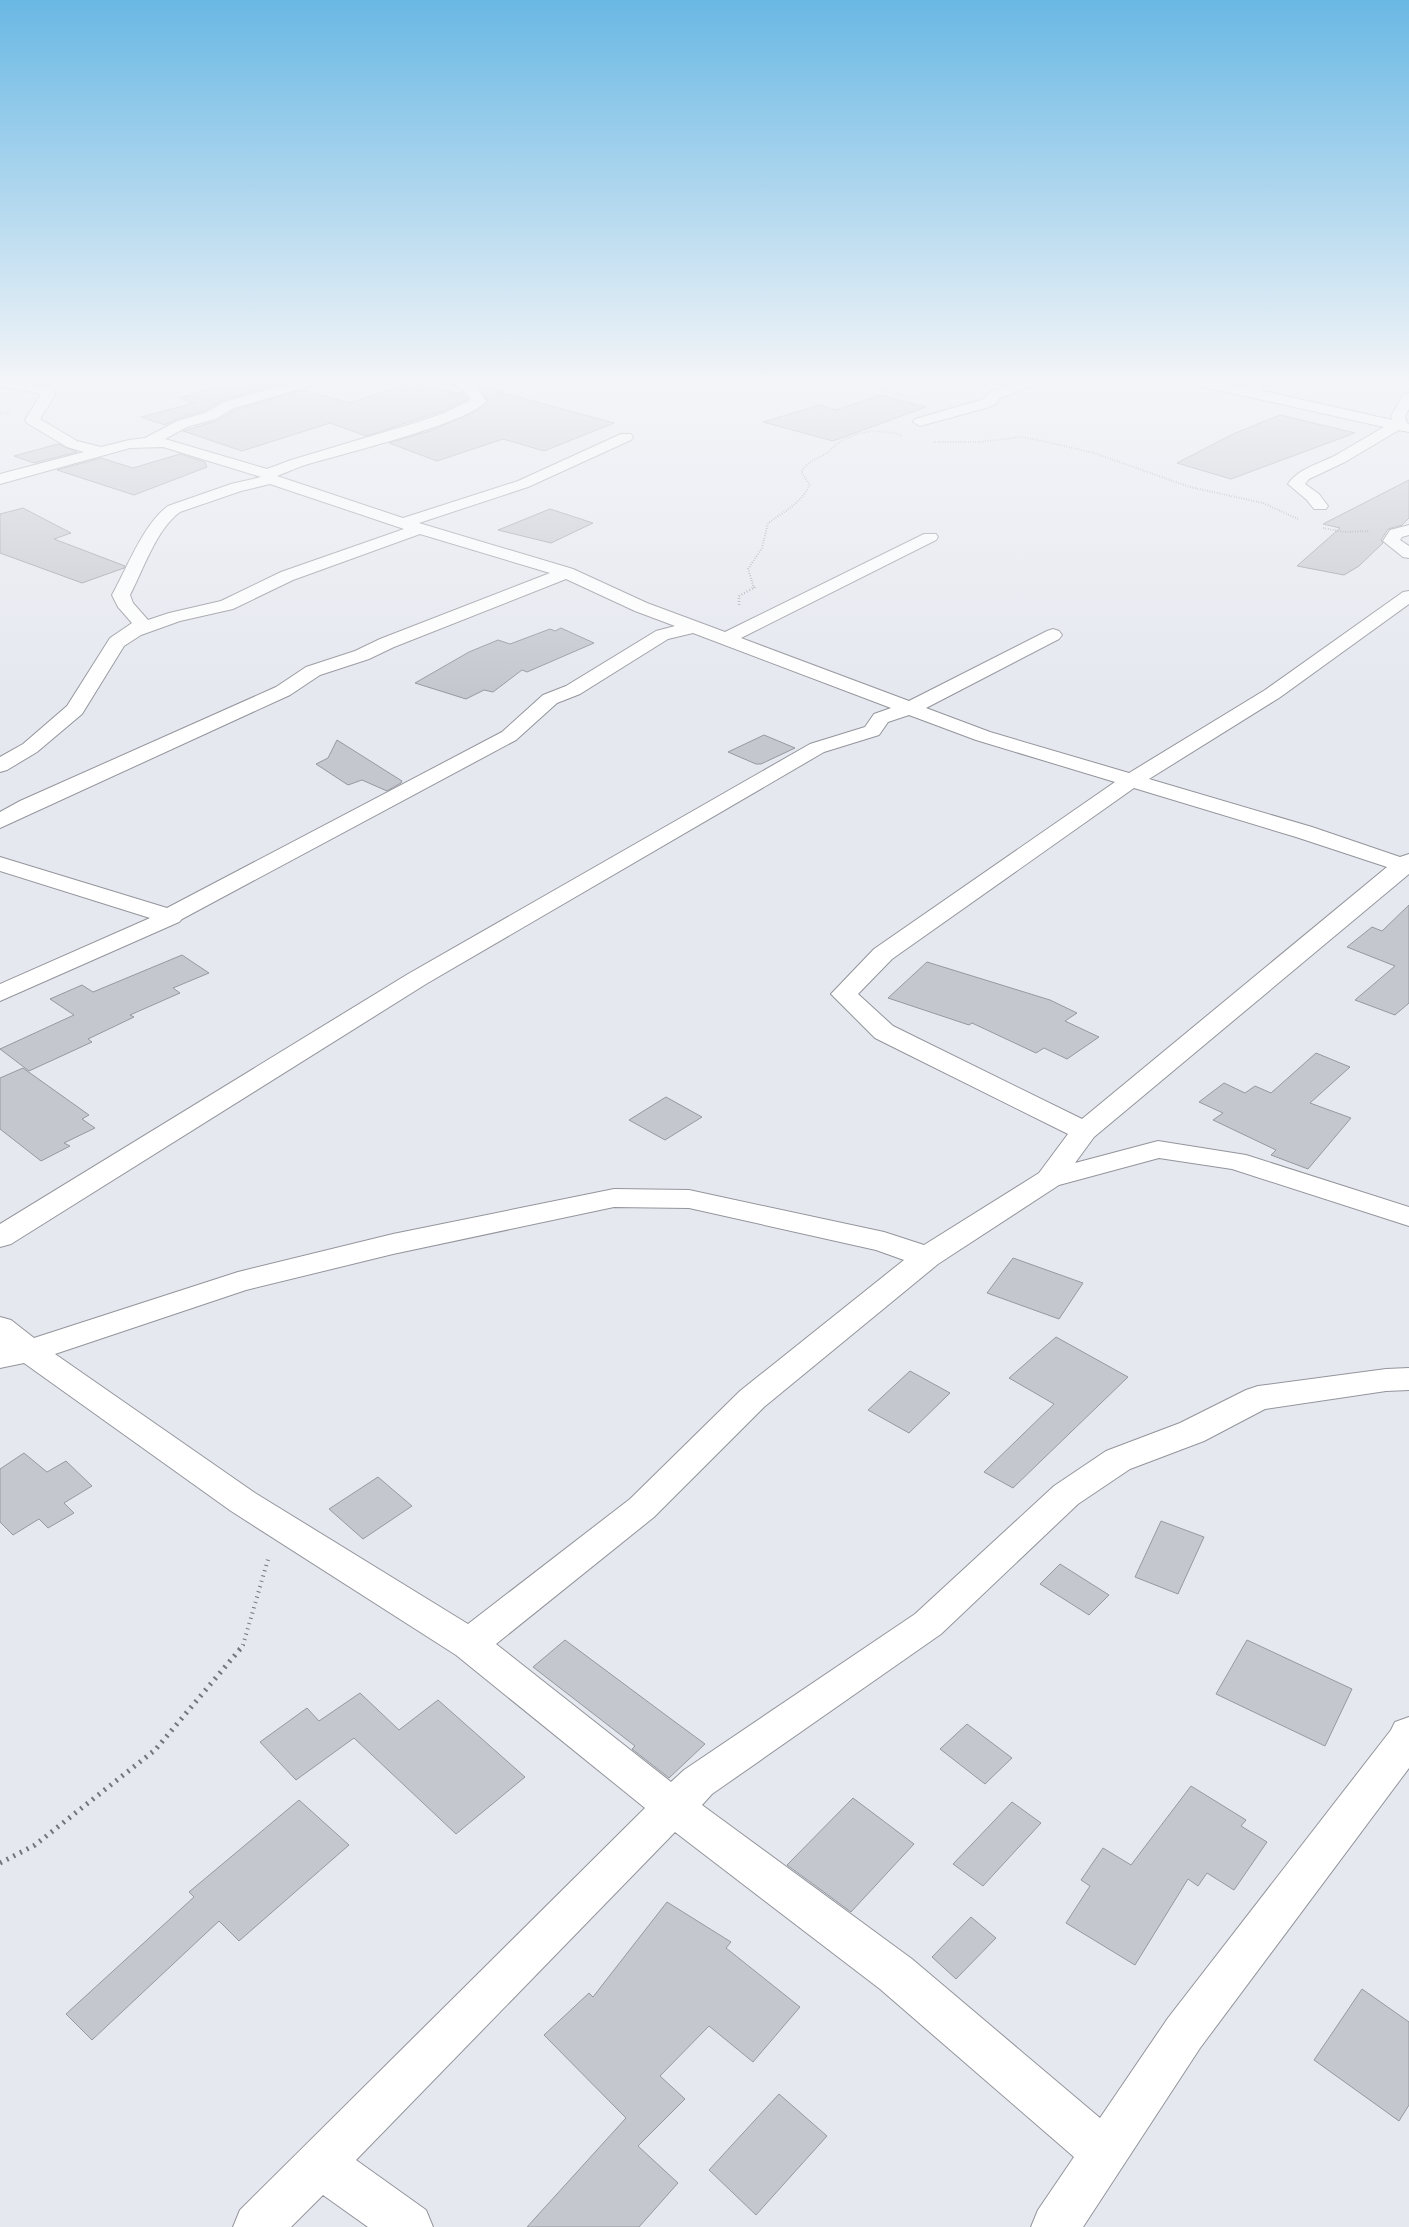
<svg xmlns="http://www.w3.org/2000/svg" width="1409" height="2227" font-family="Rubik,sans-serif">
	<rect width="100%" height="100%" fill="#e6e8f0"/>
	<path fill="#c4c7ce" stroke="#9799a1" d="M239,381H266L280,384L223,400L204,411L176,419L165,425L141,417L194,403L180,398Z
		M410,383L456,393L462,392L468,399L443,411L366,436L330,423L242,451L183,431L216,421L235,410L302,390L350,403Z
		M478,386L614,423L544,451L503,439L437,461L389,443L430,431L476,411L488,401Z
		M880,395L926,407L833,441L763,422L820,405L836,410Z
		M1280,415L1355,433L1231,479L1177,463L1233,434Z
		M58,444L77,452L34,463L14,456Z
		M180,454L205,462L207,467L134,495L57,470L101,458L133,468Z
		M1409,480V518L1402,525L1388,529L1381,540L1383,543L1359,566L1344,575L1297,566L1340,528L1323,524Z
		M23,508L71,533L54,539L125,566L124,568L82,583L0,553V514Z
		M550,509L593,523L551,543L498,530Z
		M561,628L594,643L527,672L522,670L493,692L484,690L466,699L415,683L469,652L498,640L510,644L550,629L555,631Z
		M764,735L795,748L761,764H756L728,752Z
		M337,740L402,781L401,783L387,791L362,780L348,785L316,764L328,758Z
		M1409,905V1003L1395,1015L1355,1000L1395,966L1347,947L1372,927L1382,931Z
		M182,955L209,973L173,988L180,993L130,1015L134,1017L88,1039L92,1042L29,1071L0,1049L74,1015L50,999L82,985L93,992Z
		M927,962L1050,1000L1077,1013L1065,1021L1099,1037L1067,1059L1044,1048L1036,1053L972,1023L969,1025L888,998Z
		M1316,1053L1350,1067L1310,1103L1351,1118L1308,1169L1271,1155L1276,1150L1213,1120L1223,1113L1199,1102L1224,1083L1245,1093L1255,1086L1271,1093Z
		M23,1068L89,1115L82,1119L95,1128L64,1143L70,1146L41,1161L0,1129V1078Z
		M666,1097L702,1117L665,1140L629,1120Z
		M1013,1258L1083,1283L1059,1319L987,1293Z
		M1056,1337L1128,1377L1013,1488L984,1472L1054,1404L1009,1378Z
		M910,1371L950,1393L909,1433L868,1410Z
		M24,1453L47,1472L66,1461L92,1486L64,1503L74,1513L48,1528L39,1519L13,1535L0,1522V1469Z
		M378,1477L412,1506L363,1539L329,1509Z
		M1161,1521L1204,1537L1178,1594L1135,1577Z
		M1060,1564L1109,1595L1089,1615L1040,1584Z
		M565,1640L667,1716L705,1744L669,1778L632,1749L635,1746L533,1667Z
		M1247,1640L1352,1689L1325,1746L1216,1694Z
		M360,1693L399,1730L438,1700L525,1777L456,1834L354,1738L296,1780L260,1742L307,1708L319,1721Z
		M967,1724L1012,1758L985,1784L940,1749Z
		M1191,1786L1246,1820L1241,1826L1267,1842L1234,1890L1207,1873L1198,1886L1188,1879L1135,1965L1066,1923L1090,1886L1081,1880L1103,1848L1131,1865Z
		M853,1798L914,1844L851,1912L787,1865Z
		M299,1800L349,1845L239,1941L219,1921L92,2040L66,2014L194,1897L189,1892Z
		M1012,1802L1041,1823L983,1886L953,1864Z
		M667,1902L731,1942L726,1948L800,2007L753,2062L709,2026L660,2076L685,2099L638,2146L678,2183L639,2227H527L626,2118L544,2035L589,1993L593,1997Z
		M971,1917L996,1938L956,1979L932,1957Z
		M1362,1989L1409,2022V2105L1399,2121L1314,2060Z
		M779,2094L827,2136L756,2215L709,2170Z"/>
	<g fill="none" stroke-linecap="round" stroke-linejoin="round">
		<defs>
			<path id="street" d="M0,381H15L51,388L55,395L40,419L77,441L101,447L129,440L145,438L177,421L205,413L224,402L298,381H319L317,384L234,408L215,419L187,427L165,439L267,469L291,460L418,422L444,413L471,400L467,393L449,381C470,380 475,384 486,401C469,424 336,455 302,466C294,469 285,473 277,476L403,518L518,481L621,434H631L633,437L631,440L528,487L419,523L573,569L647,603L725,632L924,534H936L938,537L936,540L741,638L909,701L1047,631L1053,629L1059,631L1062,635L1059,639L926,708L990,732L1129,773L1265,690L1403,592L1409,591V604L1279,698L1149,779L1312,827L1400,857L1409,854V874L1094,1137L1075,1163L1158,1141L1246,1155L1409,1207V1226L1232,1169L1159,1158L1059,1185L938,1264L764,1407L654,1517L496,1644L671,1782L684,1770L915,1614L1054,1486L1106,1451L1180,1423L1246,1390L1258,1386L1386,1369L1409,1368V1390L1386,1391L1265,1409L1204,1441L1130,1469L1078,1504L941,1634L712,1794L702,1805L912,1959L1100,2118L1168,2018L1391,1730L1395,1722L1409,1717V1768L1200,2048L1083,2227H1031L1038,2210L1074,2157L880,1989L675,1832L356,2160L426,2210L433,2227H368L323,2195L291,2227H233L240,2210L645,1808L456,1655L231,1511L24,1363L0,1368V1317L11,1320L34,1338L238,1272L393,1234L614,1189L689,1190L884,1232L924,1245L1039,1173L1068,1134L875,1038L831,994L874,949L1115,782L976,740L909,715L888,722L879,735L824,752L426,984L11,1244L0,1247V1224L408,974L810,744L865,727L874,714L891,708L693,633L668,639L580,694L557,703L516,740L182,919L179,922L0,1001V984L150,918L0,871V857L167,908L502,732L543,695L566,686L656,631L675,626L635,611L566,579L394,647L369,659L320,675L290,695L0,828V812L20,801L276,687L306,667L355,651L380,639L550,573L420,534L293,580L233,609L180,621L141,635L124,646L82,714L37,752L7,770L0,772V757L23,744L67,706L110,638L132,623L118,607L112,595C127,568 144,523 168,506L231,484L261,477L163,447L130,448L0,484V474L84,452L67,447L27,423L25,420L41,394L0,386ZM270,484L404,529L281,572L221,601L169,613L148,620L133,603L130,595C143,570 157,528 180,512L241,491ZM1134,788L1296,837L1387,867L1082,1119L893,1026L858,994L892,959ZM614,1207L689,1208L876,1250L904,1260L740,1391L630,1499L468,1624L255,1493L55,1354L246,1290L393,1254Z
				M1021,381H1040L1038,384L1000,398L994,405L986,408L920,426L913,422L915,419L984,399L990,392Z
				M1183,381H1212L1246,387L1256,381H1273L1259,390L1392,420L1391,416L1404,394L1409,393V409L1405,416L1407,423L1409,424V432L1399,430L1345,462L1309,479L1305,484L1319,494L1328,506L1326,509H1314L1307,500L1288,484C1299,468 1319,464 1336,455C1352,446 1368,436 1384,427C1319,413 1255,397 1190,385Z
				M1409,525V535L1402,537L1400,540L1409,546V558L1403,557L1383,541L1390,530Z"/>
		</defs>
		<use href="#street" stroke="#93959c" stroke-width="2"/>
		<path stroke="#75767b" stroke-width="2" stroke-dasharray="0.5 2" stroke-linecap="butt" d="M845,381L917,399
			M0,413L11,414
			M933,442H981L1021,437L1038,440L1094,453L1190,487L1263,503L1298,519
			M1323,528L1344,532L1369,531
			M754,588L748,569L762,548L768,523C784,512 801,503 810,485L801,472C810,459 817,460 828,452C833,449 835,444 840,442C860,430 881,428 903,436"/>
		<path stroke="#75767b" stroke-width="2.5" stroke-dasharray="0.5 2.5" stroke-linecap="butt" d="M739,605V596L755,587"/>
		<path stroke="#75767b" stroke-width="4" stroke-dasharray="1 4.5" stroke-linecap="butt" d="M239,1649L243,1645L269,1556"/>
		<path stroke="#75767b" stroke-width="5" stroke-dasharray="2 5.5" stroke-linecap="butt" d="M0,1863L35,1845L155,1750L241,1648"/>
		<use href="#street" fill="#fff" fill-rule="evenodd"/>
	</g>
	<linearGradient id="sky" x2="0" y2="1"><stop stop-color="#69b8e4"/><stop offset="0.55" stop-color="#f4f5f8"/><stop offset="1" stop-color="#f4f5f8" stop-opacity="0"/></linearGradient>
	<rect width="1409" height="693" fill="url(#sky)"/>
</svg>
